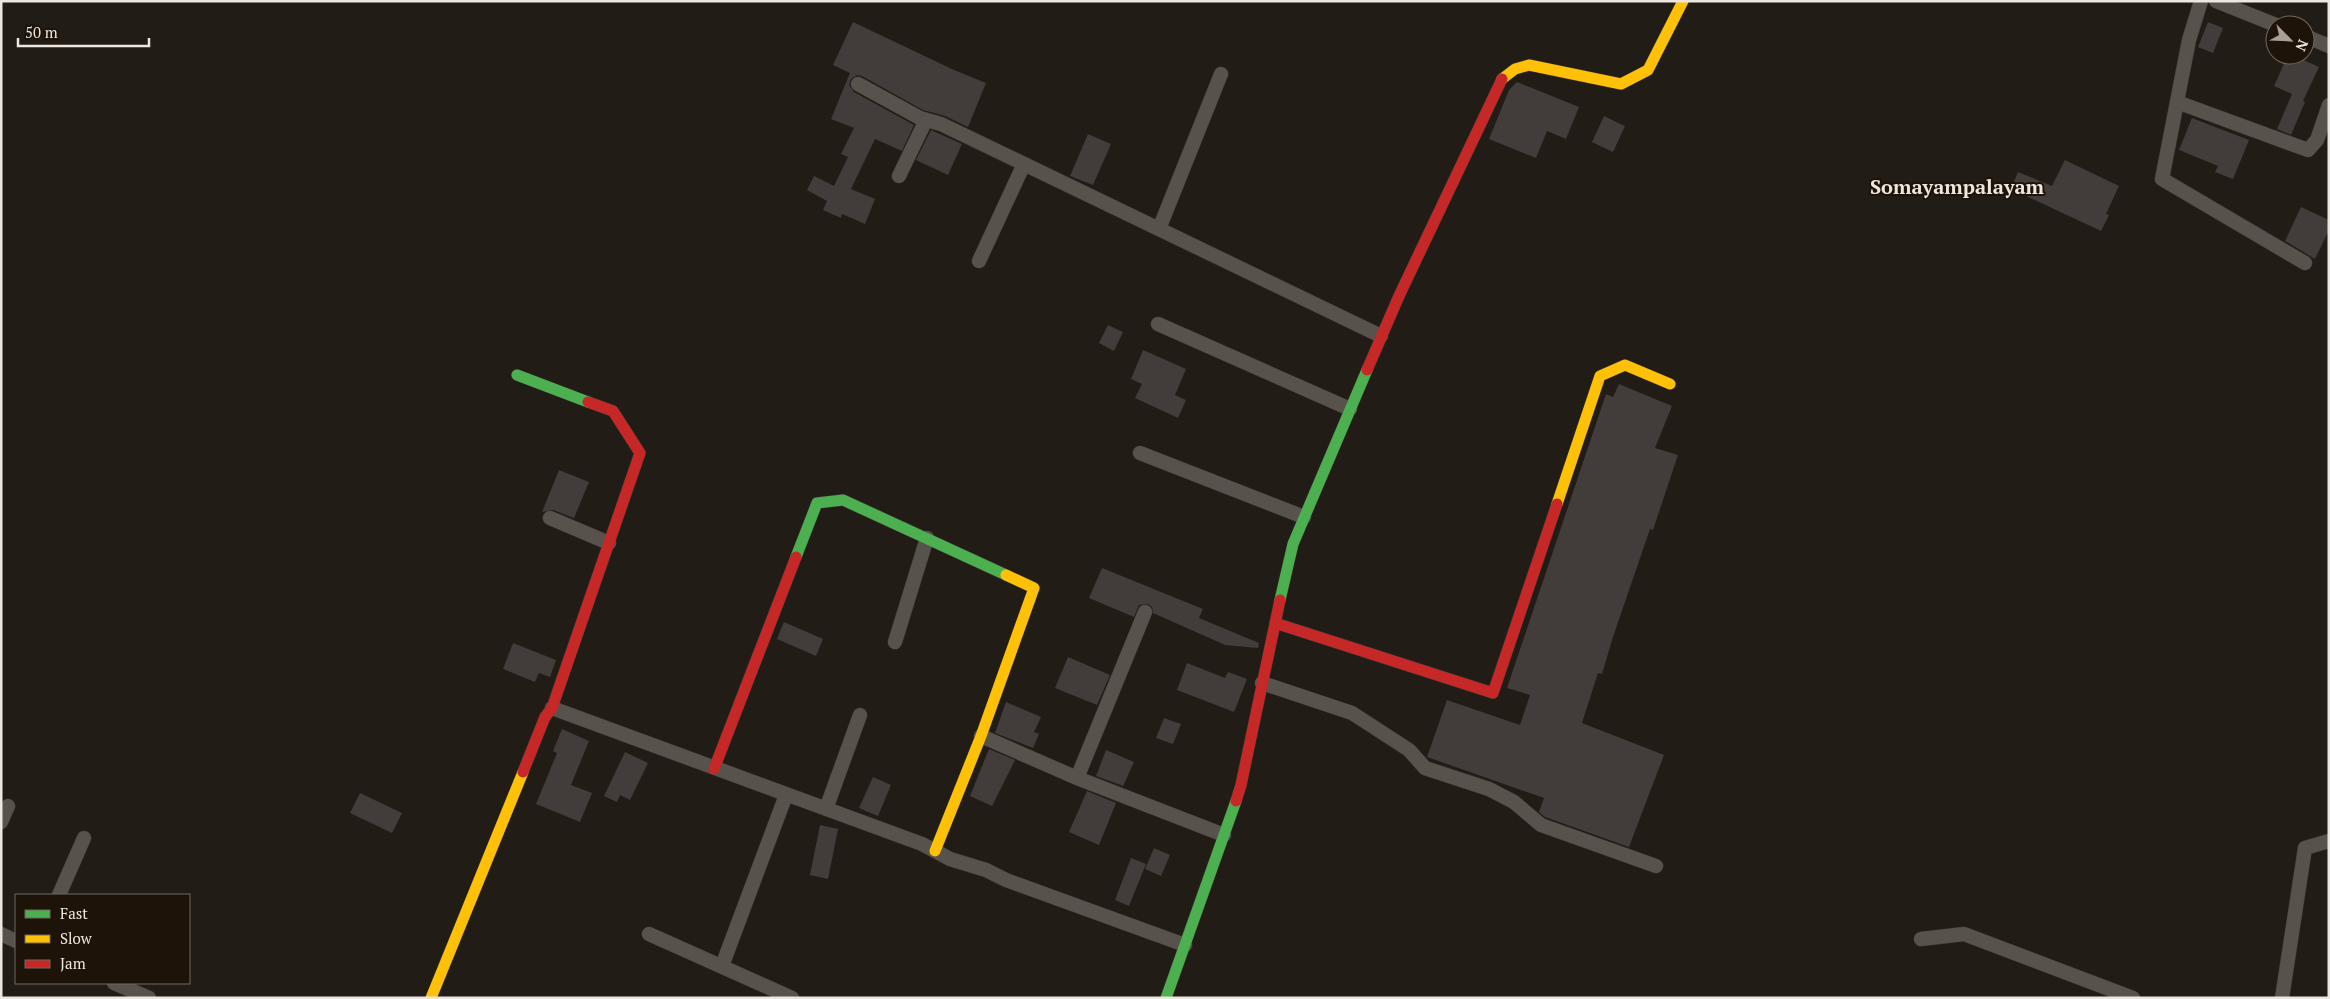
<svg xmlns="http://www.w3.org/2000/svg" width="2330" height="999" font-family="'PT Serif',serif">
	<rect width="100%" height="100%" fill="#221c16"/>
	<path fill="#423c3a" d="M853,22L954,70L986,83L968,127L945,116L923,110L862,76L857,75L851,79L849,85L854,92L914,125L902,151L875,139L851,189L875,199L865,224L842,214L841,218L823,210L827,201L807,190L814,176L834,186L848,157L841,154L854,128L831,119L850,73L833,65Z
		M2208,22L2223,28L2213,53L2198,47Z
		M2288,55H2293L2319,67L2303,101L2305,102L2291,135L2277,129L2292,94L2274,86Z
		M1517,82L1579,107L1566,139L1547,131L1536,158L1489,139L1509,90Z
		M1604,116L1625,126L1613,152L1592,142Z
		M2192,118L2249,140L2233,179L2215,172L2218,166L2179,150Z
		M931,130L962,144L948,175L916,160Z
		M1088,134L1111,144L1093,185L1070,176Z
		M2065,160L2119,186L2106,214L2109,215L2101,231L2011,189L2018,172L2052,186Z
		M2301,207L2329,220V230L2315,259L2285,241Z
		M1108,325L1123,332L1114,351L1099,343Z
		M1143,350L1186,369L1175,395L1186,400L1178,418L1135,398L1142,384L1131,379Z
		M1619,384L1672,406L1655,448L1678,455L1653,530L1650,529L1613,637L1602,674L1598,673L1582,723L1664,755L1629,847L1545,817L1539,812L1544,798L1427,757L1447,700L1520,725L1530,695L1507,688L1606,394L1613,397Z
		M559,470L589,482L574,518L553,510L542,512Z
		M1102,568L1203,609L1199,618L1259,643L1258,648L1225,645L1153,613L1152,607L1148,604L1139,605L1134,617L1089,598Z
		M784,622L823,639L816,656L777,639Z
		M513,643L556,660L550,677L539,673L535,682L503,669Z
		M1068,657L1110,675L1097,705L1055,688Z
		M1187,663L1225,678L1228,672L1247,679L1234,712L1177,690Z
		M1006,702L1041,717L1034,732L1039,734L1033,748L995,733Z
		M1164,718L1181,724L1173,744L1156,738Z
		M562,729L589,741L571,785L592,793L580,822L536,804L557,753L553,751Z
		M989,749L1015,760L992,806L970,796Z
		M1106,750L1134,762L1123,786L1096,776Z
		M625,752L648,763L630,800L620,795L617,802L604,796Z
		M873,777L891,785L878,816L859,808Z
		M1087,791L1116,803L1099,845L1069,832Z
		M360,793L402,813L392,833L350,813Z
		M820,825L838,829L828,879L810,875Z
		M1154,848L1170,855L1161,876L1145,869Z
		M1131,858L1146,864L1129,906L1115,900Z"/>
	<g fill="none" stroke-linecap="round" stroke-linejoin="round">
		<defs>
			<path id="street" d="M2201,1L2189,40L2162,179L2305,263
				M2216,1L2276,25
				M2305,36L2329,46
				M858,84L920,118L941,124L1381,336
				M2177,102L2308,150L2317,140L2329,105
				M899,176L926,120
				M1159,229L1221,74
				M979,261L1024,164
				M1158,324L1350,409
				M1140,453L1304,517
				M550,518L609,543
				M895,642L927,538
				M1262,683L1352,713L1409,750L1425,768L1489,789L1514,802L1541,825L1656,866
				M552,708L922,844L950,859L986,870L1006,880L1185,945
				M981,736L1077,778L1224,835
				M1077,778L1145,612
				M826,809L860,715
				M1,822L8,806
				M59,895L84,838
				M1,934L16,941
				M649,934L792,998
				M1921,939L1964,934L2133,998
				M722,966L786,795
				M114,983L149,998
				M2282,998L2305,848L2329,841"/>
			<path id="fast" d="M517,375L588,402
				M796,557L817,503L843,500L1006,575
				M1280,600L1293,544L1367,370
				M1166,998L1236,801"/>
			<path id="slow" d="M1502,79L1515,69L1529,65L1621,84L1648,70L1683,1
				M1557,504L1600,376L1625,365L1670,384
				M935,851L981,736L1034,588L1006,575
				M431,998L523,772"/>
			<path id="jam" d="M1367,370L1399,296L1502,79
				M1275,623L1493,693L1557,504
				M714,769L796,557
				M523,772L545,717L552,708L640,453L613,411L588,402
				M1236,801L1241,785L1280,600"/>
		</defs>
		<use href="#street" stroke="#3c3733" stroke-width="15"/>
		<use href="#fast" stroke="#3c3733" stroke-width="12"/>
		<use href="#slow" stroke="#3c3733" stroke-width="12"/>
		<use href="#jam" stroke="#3c3733" stroke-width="12"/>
		<use href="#street" stroke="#57524c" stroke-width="14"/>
		<use href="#fast" stroke="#4caf50" stroke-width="11"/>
		<use href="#slow" stroke="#ffc107" stroke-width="11"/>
		<use href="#jam" stroke="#c62828" stroke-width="11"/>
	</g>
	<g text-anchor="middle" stroke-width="4" stroke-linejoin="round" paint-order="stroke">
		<g font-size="20" font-weight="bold" fill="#eee7e0" stroke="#1d1309">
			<text x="1957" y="194">Somayampalayam</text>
		</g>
	</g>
	<rect width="2330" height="999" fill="none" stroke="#eee7e0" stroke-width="5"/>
	<rect x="15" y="894" width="175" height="90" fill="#1d1309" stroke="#71685f"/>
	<rect x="25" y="910" width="25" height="8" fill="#4caf50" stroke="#71685f"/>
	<text x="60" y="919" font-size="15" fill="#eee7e0">Fast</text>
	<rect x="25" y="935" width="25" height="8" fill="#ffc107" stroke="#71685f"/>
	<text x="60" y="944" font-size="15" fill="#eee7e0">Slow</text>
	<rect x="25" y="960" width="25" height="8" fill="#c62828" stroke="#71685f"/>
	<text x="60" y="969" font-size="15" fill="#eee7e0">Jam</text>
	<g transform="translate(2290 40) rotate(114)"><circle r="24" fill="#1d1309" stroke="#71685f"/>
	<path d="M0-4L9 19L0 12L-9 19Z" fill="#a7a099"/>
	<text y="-8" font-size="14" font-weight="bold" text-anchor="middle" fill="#eee7e0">N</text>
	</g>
	<path d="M18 38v8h131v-8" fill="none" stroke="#eee7e0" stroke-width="2.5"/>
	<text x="25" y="38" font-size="15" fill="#eee7e0" stroke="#1d1309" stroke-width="4" paint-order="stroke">50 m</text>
</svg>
